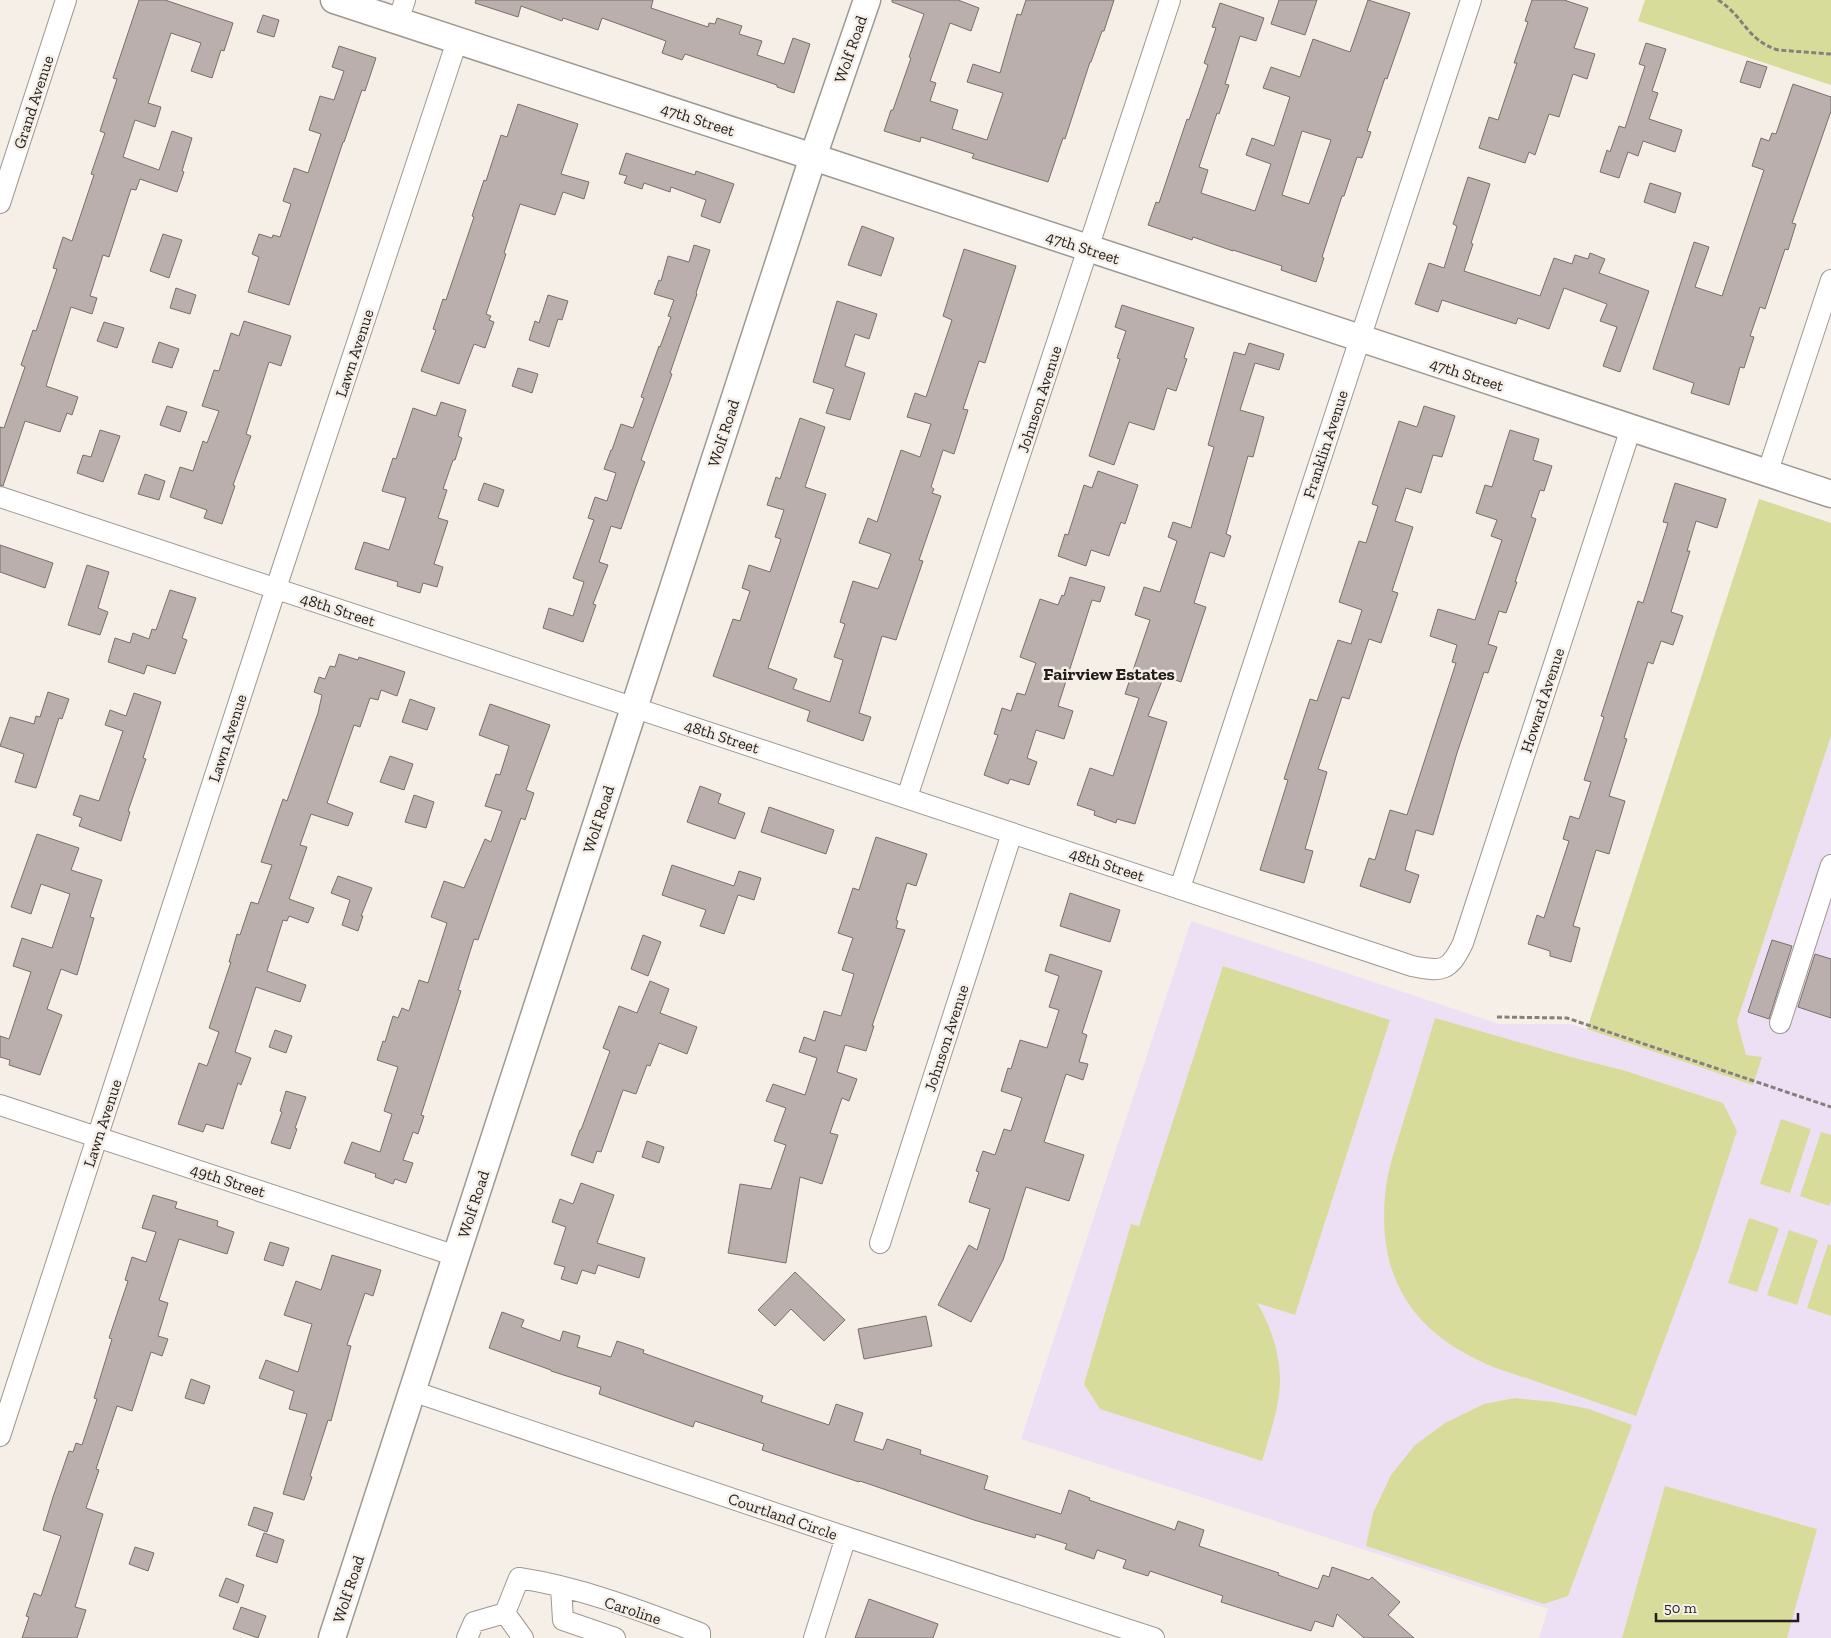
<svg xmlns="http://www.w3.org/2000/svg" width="1831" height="1638" font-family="'Zilla Slab',serif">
	<rect width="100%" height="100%" fill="#f6efe7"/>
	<path fill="#eee0f4" d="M1759,499L1831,523V1638H1539L1548,1609L1021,1439L1191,921L1499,1024H1570L1587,1029Z"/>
	<path fill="#d8dc9a" d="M1645,0H1831V85L1638,21Z
		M1759,499L1831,523V736L1737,1021L1746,1055L1762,1057L1753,1085L1587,1029Z
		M1223,966L1390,1020L1295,1315L1257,1303C1271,1326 1280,1354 1280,1381C1280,1406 1269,1437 1262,1461L1100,1409L1084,1384L1131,1224L1139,1226Z
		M1435,1018L1567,1056L1626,1071L1723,1103L1737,1131L1700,1245L1636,1416C1601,1404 1566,1392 1532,1380C1515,1374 1498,1370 1482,1362C1410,1329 1378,1275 1385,1196C1387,1169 1397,1144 1404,1119C1415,1085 1425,1051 1435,1018Z
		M1781,1119L1811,1129L1790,1193L1760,1184Z
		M1821,1132L1831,1135V1201L1829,1206L1800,1196Z
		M1749,1218L1779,1228L1757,1292L1728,1283Z
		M1789,1230L1818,1240L1797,1305L1767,1295Z
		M1828,1244L1831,1245V1316L1807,1308Z
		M1515,1398L1554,1402L1589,1409L1632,1425L1568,1596L1544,1604L1366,1546L1373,1513L1391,1475L1415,1445L1445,1423L1484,1404Z
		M1665,1486L1817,1529L1787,1638H1622Z"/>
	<path fill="#baafac" stroke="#796f6c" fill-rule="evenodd" d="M139,0H165L233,23L224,51L221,50L212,78L191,71L201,43L171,33L148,103L161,107L155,127L135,120L123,157L159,170L172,131L192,138L182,171L184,172L177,192L140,179L136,190L131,189L109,257L103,255L90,296L97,298L92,314L71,307L46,386L78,397L72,415L67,413L60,432L25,421L3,486L0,485V427L4,428L25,367L21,365L33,330L36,331L57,269L53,268L63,237L72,241L94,175L91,174L105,133L100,131L117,79L113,78Z
		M476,0H653L651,8L708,27L709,23L715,24L717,18L742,26L739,34L762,41L757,55L784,64L793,38L810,44L794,93L777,87V85L685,54L682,60L662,53L666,41L602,18L598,30L563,18L562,21L521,6L518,17L475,3Z
		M892,0H958L979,8L971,31L950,23L930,81L936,83L930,101L958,110L952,129L987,140L1003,93L967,82L973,64L1000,73L1017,14L1021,15L1026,0H1114L1104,31H1102L1091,62H1090L1065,139L1063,138L1048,182L972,158L974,154L921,137L920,142L884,131L891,110H893L911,58L909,57L924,14L892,2Z
		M1279,0H1317L1305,35L1271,24Z
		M1368,0L1410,13L1387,79L1385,78L1367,131L1371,132L1362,158L1357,157L1344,196H1342L1322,257L1324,258L1316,282L1281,270L1282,266L1233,250V251L1193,237L1192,240L1148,225L1156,202L1159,203L1187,119L1189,120L1208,65L1204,63L1216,28L1212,27L1220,3L1264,18L1256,41L1240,36L1225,84L1229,85L1219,114L1217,113L1199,167L1208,170L1201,193L1255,211L1271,164L1246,155L1252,138L1274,146L1290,97L1263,88L1271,67L1300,77L1313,39L1350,52ZM1302,131L1331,140L1309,204L1282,195Z
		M1532,0H1564L1588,8L1574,48L1595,54L1587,79L1573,74L1559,117L1549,114L1535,155L1529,152L1525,163L1479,148L1489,117L1498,120L1517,63H1514L1528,22L1525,21Z
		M263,15L279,20L274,37L257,32Z
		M1646,43L1666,49L1652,91L1658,93L1649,119L1682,130L1675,152L1643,141L1638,156L1628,152L1619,178L1600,172L1607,150L1610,152L1619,126L1625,128L1645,66L1639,64Z
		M339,46L376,58L365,91L362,90L344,142H343L289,305L248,292L259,257L252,254L259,234L272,238L273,235L280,237L291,204L283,201L294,168L308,173L321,134L309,130L320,96L334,100L344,71L332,67Z
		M1747,61L1767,67L1760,88L1740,82Z
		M1793,84L1831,97V111L1792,223L1796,224L1788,250L1785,249L1765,309L1760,307L1750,336L1754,337L1744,368L1740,367L1729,405L1691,393L1694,383L1653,369L1694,242L1709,247L1695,287L1722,296L1764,170L1752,166L1761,138L1769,141L1772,133L1776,134Z
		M518,104L578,124L561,174L589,182L584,199L563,192L555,215L520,204L504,253L506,254L486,314L491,316L489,320L494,322L485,348L474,344L459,384L421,371L436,330L433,329L443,299L446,300L474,217L472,216L484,180L486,181L501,135L507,137Z
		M626,153L695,175L696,171L734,184L720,223L701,216L706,200L671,187L670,192L644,183L642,189L624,183L627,176L619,174Z
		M1468,177L1490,184L1471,243L1473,244L1464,271L1540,296L1554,258L1572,264L1575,255L1588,259L1590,253L1605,259L1599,273L1649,291L1620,372L1603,366L1617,327L1600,321L1607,304L1564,288L1549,329L1518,318L1516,324L1442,300L1438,312L1415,304L1429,263L1444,268L1457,226L1453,224Z
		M1650,183L1681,193L1675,213L1644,202Z
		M862,226L894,238L881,276L848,265Z
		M163,234L182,240L169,278L150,271Z
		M694,245L710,250L696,293L697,294L670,373L672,374L641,460L645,462L636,486L621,529L611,526L599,562L608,565L593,604L596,605L583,642L543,628L549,608L573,616L584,582L573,578L594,520L588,518L595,497L607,501L616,473L604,469L611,450H612L621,424L633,428L644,398L641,397L659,346L660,347L671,317L668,316L674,300L654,294L659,280L661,281L668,256L689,262Z
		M964,249L1016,266L985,363L979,361L963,409L968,410L954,454L943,450L931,487L934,489L932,493L941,496L919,560L923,561L896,640L882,636L859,713L871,717L863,741L807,721L810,711L713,676L733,619L740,621L750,591L742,588L749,565L770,572L781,539L775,537L784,510L767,505L776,477L780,479L800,418L825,427L805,487L826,494L768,668L797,679L793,689L830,702L843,660L834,657L845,624L840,622L853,581L878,589L891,554L859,543L868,518L877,522L901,450L920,457L931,424L907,417L915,393L926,397L952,320L943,316Z
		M176,288L196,295L190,314L170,308Z
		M548,295L568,301L562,320L558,319L549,347L529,340L535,321L539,323Z
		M837,301L877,314L869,339L855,334L845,366L865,373L850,420L826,413L834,389L813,382Z
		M1122,305L1194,328L1184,358L1187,359L1176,391L1167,388L1154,430L1129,422L1114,465L1089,456L1120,359L1117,358L1126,331L1115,327Z
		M244,321L291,336L281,366L269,362L246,434L251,436L233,485L235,486L222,524L204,518L207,510L170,497L180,467L193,471L203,441L207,443L219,411L202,406L214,370L219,371L231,333L239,336Z
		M104,322L124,328L117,348L97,341Z
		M159,342L179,349L172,368L152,362Z
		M1249,343L1284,354L1279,370L1255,363L1240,410L1264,417L1253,457L1248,456L1226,534L1231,536L1224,557L1210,552L1194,603L1206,607L1181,682L1164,676L1148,716L1167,722L1135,824L1117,819L1116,823L1094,815L1095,811L1077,805L1090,768L1113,776L1139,698L1125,694L1150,620L1135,615L1144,587L1160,592L1177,541L1168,537L1173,522L1191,528L1214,447L1208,445L1234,352L1245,355Z
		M518,368L538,374L532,393L512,386Z
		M441,402L466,410L458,436L462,438L455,460H453L443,489L447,490L438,518L448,521L434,564L443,567L437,587L423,583L420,593L397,586L398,582L355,569L364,542L389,550L406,498L382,491L393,458L396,459L413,408L436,416Z
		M167,406L187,412L180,432L160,425Z
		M1424,406L1455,416L1442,457L1433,455L1421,493L1406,488L1395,521L1413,527L1392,591L1398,593L1381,643L1369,639L1349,699L1342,697L1318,769L1327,772L1305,849L1313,851L1304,883L1260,870L1288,780L1284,779L1310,699L1317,701L1338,640L1351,644L1362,610L1339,602L1359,541L1366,543L1378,506L1372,504L1399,421L1417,427Z
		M100,430L120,436L103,482L77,473L83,455L91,457Z
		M1510,430L1539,439L1533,460L1552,466L1544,491L1540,490L1531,517L1536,519L1515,582H1517L1506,613L1499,611L1488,644L1497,647L1488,673L1484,672L1457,753L1433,835L1416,830L1405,870L1419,875L1410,903L1360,886L1369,858L1375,860L1390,810L1407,815L1456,663L1452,662L1457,645L1430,636L1438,609L1475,620L1502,540L1491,536L1497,520L1476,513L1485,485L1492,487Z
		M1098,471L1138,485L1125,524L1121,522L1109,556L1091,550L1086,566L1058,556L1065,534L1068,535L1084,485L1092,488Z
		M145,474L165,481L159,500L138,494Z
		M484,483L504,490L498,507L478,500Z
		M1675,483L1726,499L1717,528L1696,521L1687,551H1690L1671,612L1683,616L1673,645L1661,641L1653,664L1648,662L1624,738L1627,739L1609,796L1625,801L1609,854L1596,850L1573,926L1580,928L1571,962L1550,956V951L1528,944L1537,915L1544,918L1569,841L1563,839L1570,816L1579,819L1591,782L1584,780L1604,717L1601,716L1638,601L1643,603L1668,523L1663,522Z
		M0,545L53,563L45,588L0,572Z
		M87,565L109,572L98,608L108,612L100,635L68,625Z
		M1070,577L1105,587L1100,602L1092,600L1058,706L1073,711L1064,739L1036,730L1027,758L1037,762L1029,785L1010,779L1008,784L984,775L998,735L994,734L1002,708L1011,711L1017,693L1025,695L1036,663L1020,657L1040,599L1058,605L1062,595L1064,596Z
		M170,590L196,598L182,638L187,640L175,674L147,665L144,674L108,662L115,638L130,643L133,633L149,639L152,629L156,630Z
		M339,654L358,660L359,657L405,672L397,696L381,690L378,700L370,698L360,727L354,725L327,803L353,813L348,826L311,814L300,845L307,847L289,899L314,908L308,923L289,916L287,921L283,920L267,971L306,985L300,1002L256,987L235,1052L251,1058L241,1085L238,1083L223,1129L206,1124L203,1132L178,1124L199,1063L207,1066L219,1032L209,1028L231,962H229L237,934L240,935L251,902L258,904L272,865L261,862L283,799L287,801L318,713L322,695L314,692L319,677L325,679L330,666L335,667Z
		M48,692L69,699L62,719L59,718L36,788L15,782L24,754L0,746L10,717L34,724L36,716L40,717Z
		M134,693L161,702L143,758L146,759L128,811L130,812L121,841L79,826L82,818L73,815L80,795L99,801L123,731L105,725L110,710L126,716Z
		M410,699L435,708L427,730L402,722Z
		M490,704L550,725L526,790L534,793L525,820L521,818L478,940L474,939L458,990L461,991L421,1115L424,1116L418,1134L413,1132L403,1160L413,1163L406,1183L395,1179L393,1184L375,1177L376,1174L344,1163L352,1142L380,1152L392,1114L384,1111L398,1067L377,1060L383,1041L385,1042L393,1016L398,1018L402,1008L409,1011L419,980L428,983L447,923L431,917L444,881L464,888L485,839L491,842L502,811L485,806L496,774L500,775L509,746L479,735Z
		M390,756L413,764L404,790L380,782Z
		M700,786L721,794L718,803L745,813L735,839L687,822Z
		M414,795L434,802L426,828L405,822Z
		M769,807L834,830L826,854L761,832Z
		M37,834L79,848L71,870L102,880L90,917L94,918L77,975L61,969L47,1009L62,1015L40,1075L9,1065L10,1060L0,1057V1036L9,1039L31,972L13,966L22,938L52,948L70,894L41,884L31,914L11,907Z
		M876,837L927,854L916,886L907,883L896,920L898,921L896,928L905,930L872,1026H874L866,1051L845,1045L837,1072L857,1079L849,1101L842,1098L830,1133L838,1135L822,1184L800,1177L786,1263L728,1253L740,1184L771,1189L786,1145L774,1141L786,1108L766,1101L773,1084L805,1095L817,1058L799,1052L804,1037L815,1041L824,1011L841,1016L854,974L842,970L853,938L838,933L853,888L859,890Z
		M672,865L734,886L739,871L761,878L754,900L738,895L724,934L700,926L706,910L662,895Z
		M338,876L372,888L361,916H363L358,931L342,925L350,900L331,893Z
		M1070,893L1120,910L1110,942L1060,926Z
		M643,935L661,942L648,976L631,969Z
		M1772,940L1792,946L1769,1019L1748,1012Z
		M1050,954L1102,971L1082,1033L1087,1035L1079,1062L1088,1064L1083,1080L1066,1074L1044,1142L1084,1155L1069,1201L1026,1187L1003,1260L971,1322L938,1305L969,1245L977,1250L990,1209L969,1202L979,1172L976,1171L983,1151L995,1155L1004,1129L1011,1131L1022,1098L1001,1091L1008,1068L1011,1069L1020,1040L1047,1048L1059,1010L1049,1007L1059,976L1045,971Z
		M1815,954L1831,959V1018L1798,1007Z
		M650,981L669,989L660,1013L697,1027L687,1054L659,1043L650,1066L647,1065L636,1094L623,1090L601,1152L597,1151L593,1163L571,1155L580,1130H581L610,1051L603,1048L619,1006L637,1013Z
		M275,1030L292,1036L286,1053L269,1047Z
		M286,1091L306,1097L295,1128L297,1129L290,1149L271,1143L282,1112L280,1111Z
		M647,1141L664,1147L659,1163L642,1157Z
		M581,1183L614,1195L597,1243L645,1258L639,1278L598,1265L595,1274L582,1270L577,1284L561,1279L565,1267L554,1264L566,1227L552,1222L560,1199L573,1204Z
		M153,1195L177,1202L175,1208L218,1221L217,1226L234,1232L227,1254L179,1239L159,1300L168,1303L158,1336L168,1339L162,1356L151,1352L132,1411L117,1406L96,1469L99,1470L86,1508L103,1514L75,1607L86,1610L77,1638H22L29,1617L26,1616L34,1593L41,1596L61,1536L43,1530L53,1497L69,1451L73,1452L76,1443L82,1445L97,1399L94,1398L112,1339L109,1338L128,1281L125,1280L132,1257L146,1262L156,1232L142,1228Z
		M270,1242L289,1248L283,1266L264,1260Z
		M332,1255L381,1270L373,1296L365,1293L347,1345L351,1346L331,1421L328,1420L310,1476L312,1477L304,1500L283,1494L307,1414L289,1409L294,1391L259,1378L266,1360L298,1372L312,1324L284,1315L296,1281L321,1290Z
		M795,1272L845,1320L824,1341L791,1309L775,1326L758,1310Z
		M502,1312L524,1320L521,1327L560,1341L563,1331L580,1336L577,1347L611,1357L617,1341L644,1350L643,1353L763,1396L761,1402L829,1425L836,1404L863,1413L854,1441L883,1450L887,1439L921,1450L920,1454L988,1476L984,1489L1061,1514L1069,1490L1090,1498L1089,1500L1175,1530L1178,1521L1204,1530L1199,1546L1279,1573L1278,1575L1318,1589L1323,1575L1329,1577L1332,1567L1369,1580L1372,1577L1400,1602L1388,1615L1414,1638H1364L1337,1614L1333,1627L1315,1621L1311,1631L1221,1602L1223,1596L1150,1571L1148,1576L1123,1568L1126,1560L1097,1550L1094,1559L1065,1549L1067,1544L1036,1534L1035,1538L974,1520L860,1481L859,1482L762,1450L764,1444L695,1421L693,1427L599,1394L601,1387L551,1371V1370L489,1348Z
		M926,1316L932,1346L864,1359L858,1329Z
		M191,1379L210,1386L204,1404L185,1398Z
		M254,1507L273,1513L267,1532L248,1525Z
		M264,1533L284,1540L277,1563L256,1556Z
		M135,1547L154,1553L148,1571L129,1564Z
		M226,1578L244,1585L238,1603L219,1596Z
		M869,1599L938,1624L933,1638H855Z
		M241,1607L266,1616L258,1638L233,1629Z"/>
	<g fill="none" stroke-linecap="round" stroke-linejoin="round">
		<defs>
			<path id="minor" d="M398,21L405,0
				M0,203L66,0
				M1767,474L1831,280
				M0,497L1412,966C1442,972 1449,972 1463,943L1631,428
				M907,797L1170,0
				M1180,888L1471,0
				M1780,1023L1831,865
				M0,1105L456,1256
				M880,1243L1012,833
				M412,1391L846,1537L1154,1638
				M0,1436L276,588L457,41
				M561,1587L563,1620L615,1638
				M505,1613L519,1578C580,1587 642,1611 700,1633V1638
				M467,1638L474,1622L505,1613L523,1638
				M814,1638L846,1537"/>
			<path id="major" d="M334,0L792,150L1831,494
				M332,1638L813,157L867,0"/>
		</defs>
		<use href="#minor" stroke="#9f9891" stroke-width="22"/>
		<use href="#major" stroke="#9f9891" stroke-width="29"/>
		<path stroke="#85807b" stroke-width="3" stroke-dasharray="5 2.5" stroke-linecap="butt" d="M1718,0C1744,16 1746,40 1778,50L1831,54
			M1497,1017L1567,1018L1831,1107"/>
		<use href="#minor" stroke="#fff" stroke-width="20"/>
		<use href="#major" stroke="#fff" stroke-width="26"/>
	</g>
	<g text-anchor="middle" stroke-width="5" stroke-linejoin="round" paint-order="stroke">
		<g font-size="16" fill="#201d1b" stroke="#f6efe7">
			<text transform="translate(850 49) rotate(-71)" y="6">Wolf Road</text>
			<text transform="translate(33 102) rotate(-72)" y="6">Grand Avenue</text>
			<text transform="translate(698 119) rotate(18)" y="6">47th Street</text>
			<text transform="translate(1083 247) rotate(18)" y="6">47th Street</text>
			<text transform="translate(354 353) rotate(-72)" y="6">Lawn Avenue</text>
			<text transform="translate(1467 374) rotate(18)" y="6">47th Street</text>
			<text transform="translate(1039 399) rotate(-72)" y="6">Johnson Avenue</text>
			<text transform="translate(723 433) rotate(-72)" y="6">Wolf Road</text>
			<text transform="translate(1325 444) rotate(-72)" y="6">Franklin Avenue</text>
			<text transform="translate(338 609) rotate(18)" y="6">48th Street</text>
			<text transform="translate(1542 700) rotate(-72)" y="6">Howard Avenue</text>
			<text transform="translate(722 736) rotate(18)" y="6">48th Street</text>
			<text transform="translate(227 738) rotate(-72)" y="6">Lawn Avenue</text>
			<text transform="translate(598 819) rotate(-72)" y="6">Wolf Road</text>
			<text transform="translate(1107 864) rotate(18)" y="6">48th Street</text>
			<text transform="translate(946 1038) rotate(-72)" y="6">Johnson Avenue</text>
			<text transform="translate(102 1123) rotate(-72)" y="6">Lawn Avenue</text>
			<text transform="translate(228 1180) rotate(18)" y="6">49th Street</text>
			<text transform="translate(473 1204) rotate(-72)" y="6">Wolf Road</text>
			<text transform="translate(783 1516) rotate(19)" y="6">Courtland Circle</text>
			<text transform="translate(348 1589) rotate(-72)" y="6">Wolf Road</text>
			<text transform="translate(633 1610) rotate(18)" y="6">Caroline</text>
		</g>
		<g font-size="18" font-weight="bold" fill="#201d1b" stroke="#f6efe7">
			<text x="1109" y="680">Fairview Estates</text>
		</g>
	</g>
	<path d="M1656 1613v8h142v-8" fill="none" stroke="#201d1b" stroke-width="2.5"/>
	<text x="1664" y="1613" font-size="15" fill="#201d1b" stroke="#f6efe7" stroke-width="4" paint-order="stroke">50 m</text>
</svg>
